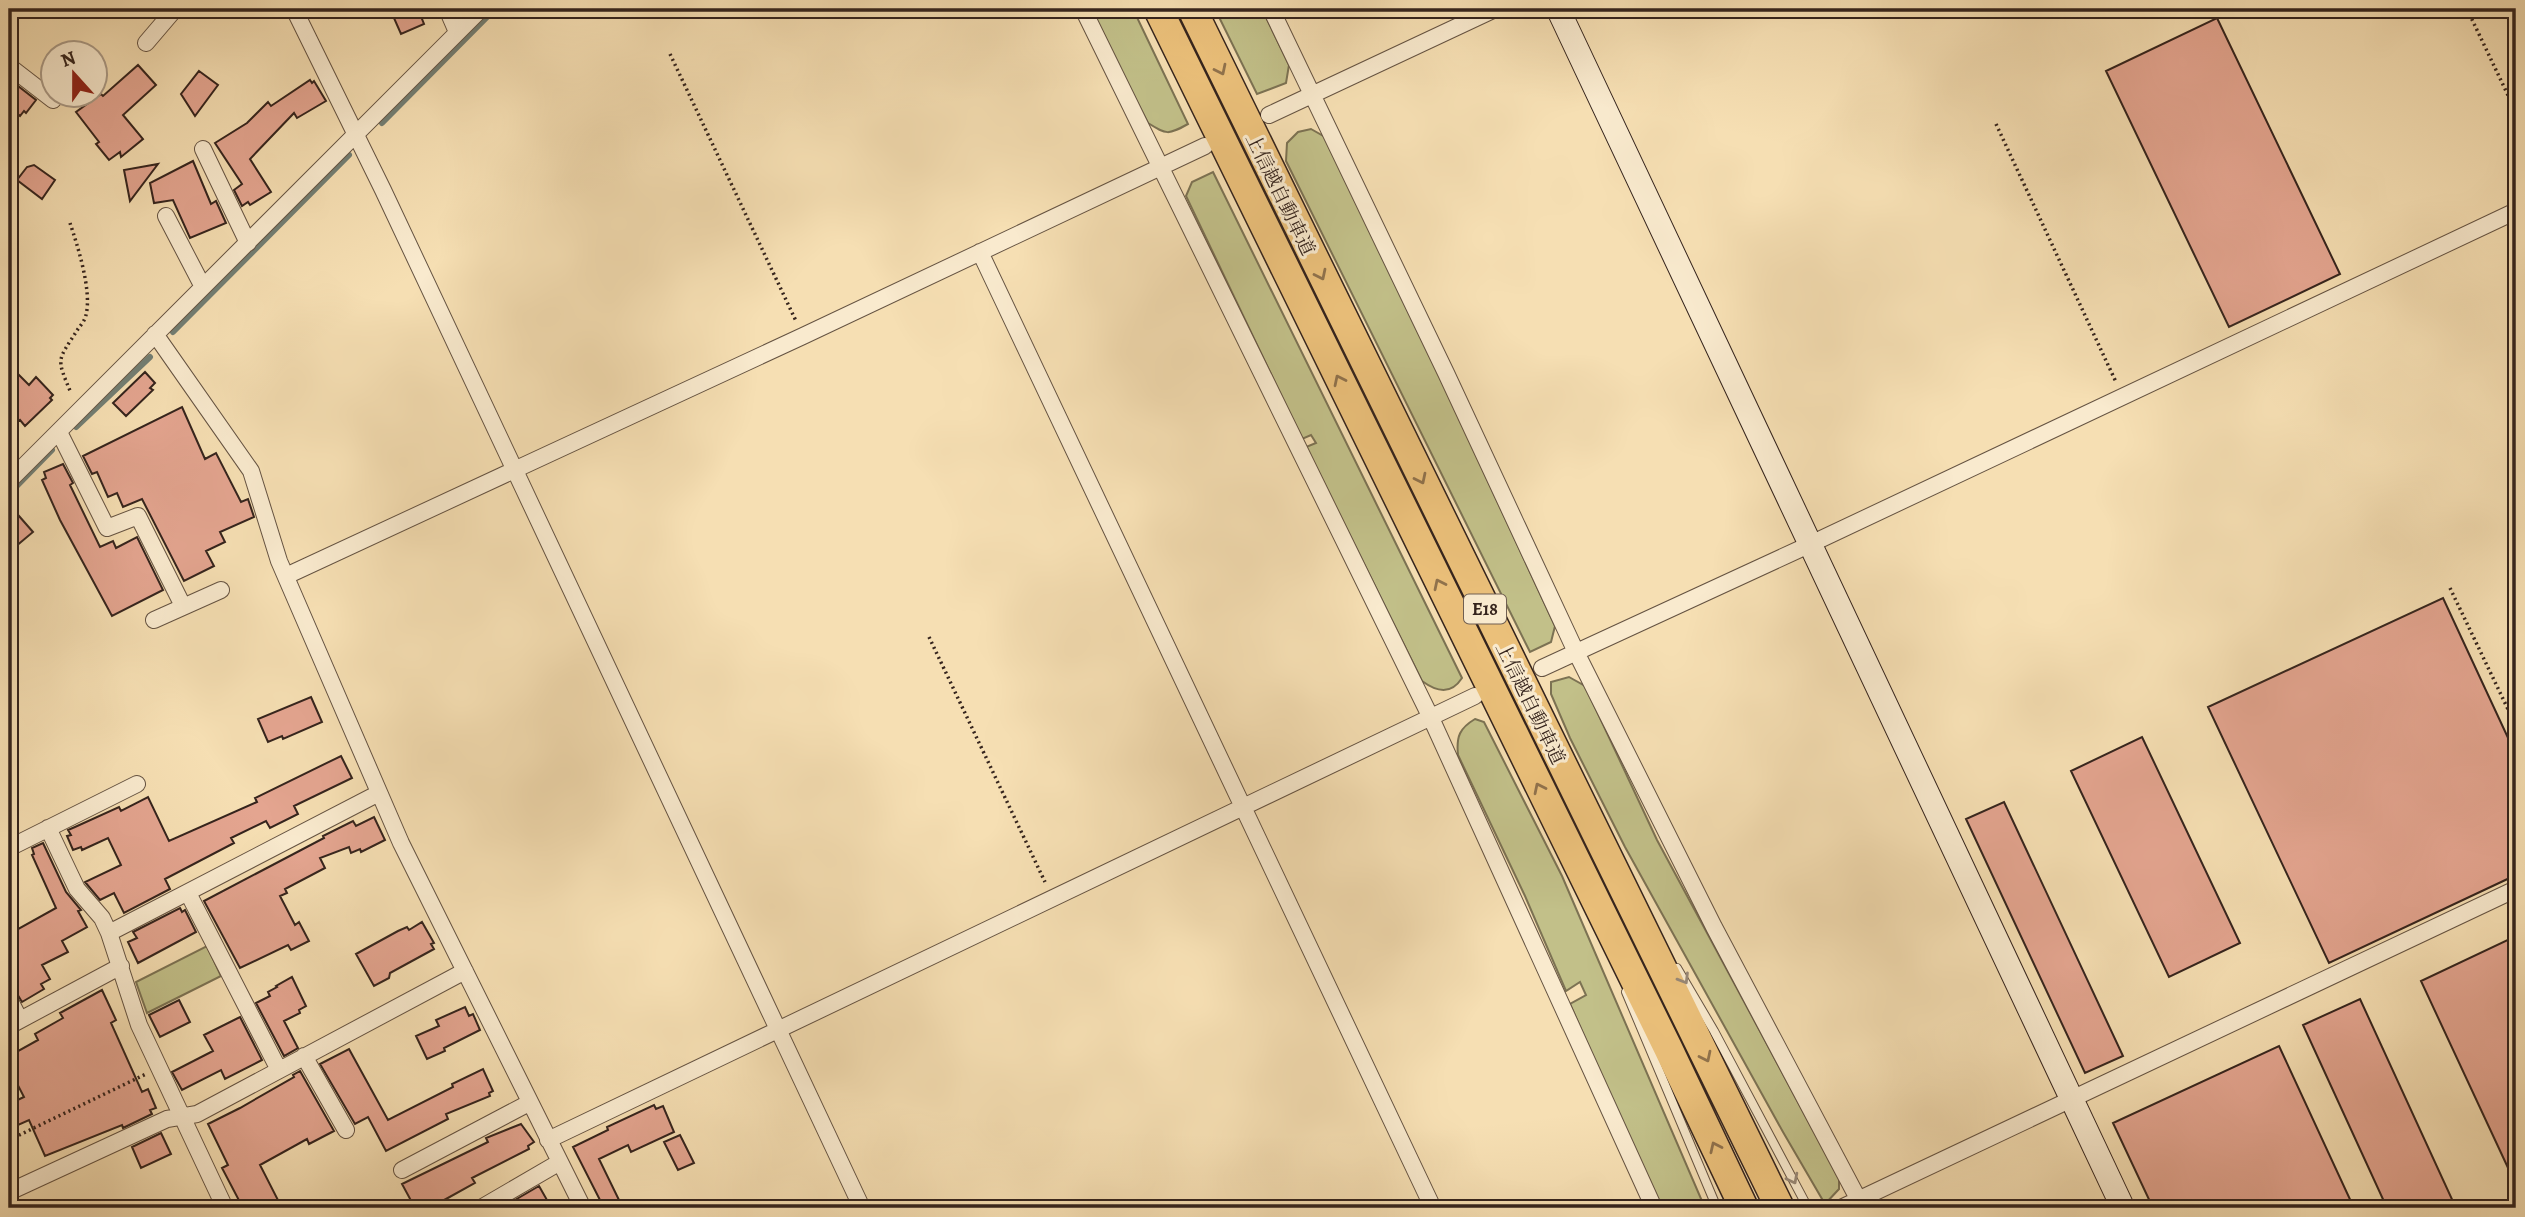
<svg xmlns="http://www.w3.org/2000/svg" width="2525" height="1217" font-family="Alegreya,'Noto Serif JP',serif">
	<rect width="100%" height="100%" fill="#f6dfb3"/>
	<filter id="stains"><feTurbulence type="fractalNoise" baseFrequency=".00286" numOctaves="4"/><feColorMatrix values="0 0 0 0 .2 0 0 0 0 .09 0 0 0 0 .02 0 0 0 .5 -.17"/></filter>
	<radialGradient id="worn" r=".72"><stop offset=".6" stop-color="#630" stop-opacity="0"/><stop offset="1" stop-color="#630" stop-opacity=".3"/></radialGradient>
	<path fill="#c2c089" stroke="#7c7253" stroke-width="2" d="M1088,9H1133L1188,124C1168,135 1167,135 1148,123Z
		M1215,9H1262L1289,65L1286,83L1257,94Z
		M1311,129L1325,137L1446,390L1555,626L1551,642L1530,652L1286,161L1287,143L1298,132Z
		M1213,172L1462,678C1451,695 1437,692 1422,681L1306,447L1316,443L1311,435L1302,439L1186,196L1192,182Z
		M1569,677L1585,686L1657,840L1839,1178V1189L1825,1204L1783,1132L1625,847L1570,738L1551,694V682Z
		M1475,719L1484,722L1562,876L1705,1208H1659L1570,1004L1586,995L1580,982L1566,991L1525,896L1458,755C1456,736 1460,728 1475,719Z
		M207,946L221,976L147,1013L136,982Z"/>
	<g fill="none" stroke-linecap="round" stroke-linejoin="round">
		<path stroke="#737f74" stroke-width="6" d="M382,123L495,9
			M173,332L349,155
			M76,427L150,357
			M9,494L52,450"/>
	</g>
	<path fill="#e4a590" stroke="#35241d" stroke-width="2" d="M390,9H418L424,24L401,34Z
		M2217,18L2340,274L2229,327L2106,71Z
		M138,65L156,85L123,115L143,139L121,157L120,152L109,160L96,144L99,142L76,112L101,94L103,96Z
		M199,71L218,85L195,116L181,94Z
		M9,79L36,100L26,113L24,111L20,116L9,106Z
		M310,80L312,83L314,81L326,101L297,118L294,113L250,159L271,192L250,205L248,202L242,206L234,190L242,184L215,143L247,123L268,102L271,106Z
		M193,161L211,204L216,201L226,223L190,238L173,200L154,203L150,183Z
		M158,164L130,201L124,170Z
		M34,165L55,180L42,199L17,180L27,167Z
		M9,365L29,385L36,377L53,395L50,398L52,400L25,426L20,420L9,429Z
		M145,372L155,383L150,388L153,390L126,416L113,403Z
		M182,407L205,459L216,453L241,502L248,499L254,517L220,532L225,542L206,551L214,566L184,581L142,499L123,507L117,493L108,497L97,472L92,474L83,456Z
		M63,464L73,483L70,485L100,547L113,541L116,548L137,537L163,590L112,616L60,520L42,480L46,478L44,472Z
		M19,516L33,532L9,552V525Z
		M2443,598L2516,755V875L2329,963L2208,707Z
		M311,697L322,722L283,739L282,736L268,742L258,719Z
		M2142,737L2240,943L2169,977L2071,771Z
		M341,756L352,778L294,806L298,814L270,828L266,821L231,838L234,843L165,879L170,889L124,913L114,893L100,900L85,882L121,865L108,838L82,850L81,847L73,850L67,836L71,835L68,830L75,827L119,807L121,811L148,797L169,841L257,802L255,798Z
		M2004,802L2123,1056L2085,1073L1966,819Z
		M374,817L385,840L361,852L360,849L351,853L349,847L320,858L325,868L285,889L287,893L280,896L295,925L299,922L309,941L291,950L288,945L240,968L204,901L324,838L323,836L353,821L356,826Z
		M43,843L66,892L81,910L78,911L87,927L62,941L68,952L42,965L50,979L41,984L44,989L22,1002L10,982L12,981L9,975V934L56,908L32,855L34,854L32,848Z
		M180,908L182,912L185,910L196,932L138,963L128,942L137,938L133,932Z
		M422,922L434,943L431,944L434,949L390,973L389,978L374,986L356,954L398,931L407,927L409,930Z
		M2516,936V1185L2421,981Z
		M292,977L306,1006L299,1010L300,1013L284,1021L298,1048L284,1056L256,1003L270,996L268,992L277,987L276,986Z
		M102,990L116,1020L111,1023L142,1092L148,1089L156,1108L150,1110L152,1114L123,1128L122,1125L45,1156L29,1120L9,1129V1104L24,1097L9,1068V1056L38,1040L35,1034L63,1018L60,1013Z
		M2360,999L2456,1208H2387L2303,1025Z
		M179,1000L190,1022L160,1037L149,1015Z
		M465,1007L469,1016L473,1014L480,1030L444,1048L445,1051L427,1059L416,1036L439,1026L436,1020Z
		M240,1017L262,1060L225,1079L221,1070L182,1090L172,1072L213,1051L204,1035Z
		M2279,1046L2354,1208H2153L2113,1123Z
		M349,1049L388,1120L453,1087L452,1084L483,1069L493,1091L489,1093L490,1096L446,1114L448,1119L386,1151L368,1117L355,1124L320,1064Z
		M300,1071L334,1131L309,1144L307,1139L260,1165L282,1208H243L222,1168L228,1165L208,1124L240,1108L294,1077L293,1075Z
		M654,1105L656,1109L663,1106L674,1132L631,1152L628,1145L599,1159L619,1200L603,1206L573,1147L608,1130L607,1127Z
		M521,1124L534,1142L528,1146L529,1149L472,1178L475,1183L446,1199L429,1208H415L402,1184L486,1143L488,1142L486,1138Z
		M161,1133L171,1154L141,1168L132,1147Z
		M680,1135L694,1163L678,1170L664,1142Z
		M539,1186L547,1200L532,1208H520L515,1200Z"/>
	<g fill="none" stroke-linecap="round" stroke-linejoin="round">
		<defs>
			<path id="lane" d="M1677,968L1714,1031L1808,1208
				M1626,992L1717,1208"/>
			<path id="street" d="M294,9L383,190L862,1208
				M447,9L457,32
				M1083,9L1431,718L1654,1208
				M1271,9L1446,373L1576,652L1714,927L1863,1208
				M146,43L175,9
				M9,66L53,100
				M1269,115L1495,9
				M203,149L248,243
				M166,216L203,287
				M980,252L1433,1208
				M155,334L251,471L279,561L401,843L583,1208
				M59,432L107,528L138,516L183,606
				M9,481L481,9
				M286,576L803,336L1205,146
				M154,620L221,590
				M1542,668L1800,549L2516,211
				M48,828L77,889L102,918L109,933L139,1025L225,1208
				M9,848L137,784
				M188,893L279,1070
				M109,933L379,793
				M9,999L20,1020
				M9,1026L121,966
				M304,1056L346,1130
				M548,1140L1475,696
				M402,1170L529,1103
				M9,1192L167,1119L197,1114L465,971
				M481,1208L560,1162
				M1841,1208L2516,889"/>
			<path id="secondary" d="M1558,9L2123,1208"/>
			<path id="highway" d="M1158,9L1668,1048L1744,1208
				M1192,9L1780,1208"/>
		</defs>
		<use href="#lane" stroke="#655342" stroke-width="10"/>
		<use href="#street" stroke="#655342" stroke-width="18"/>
		<use href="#secondary" stroke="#35241d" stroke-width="25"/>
		<use href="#highway" stroke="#35241d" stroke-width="31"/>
		<path stroke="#35241d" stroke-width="3.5" stroke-dasharray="2 3.5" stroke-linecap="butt" d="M2467,9L2516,112
			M670,54L796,321
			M1996,124L2116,382
			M70,223C78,247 92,291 86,315C85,320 81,325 78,329C57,362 56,357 71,393
			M2450,588L2516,726
			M929,637L1045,882
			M9,1140L146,1074"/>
		<use href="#lane" stroke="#f9eace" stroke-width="8"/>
		<use href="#street" stroke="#f9eace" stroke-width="16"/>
		<use href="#secondary" stroke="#f9eace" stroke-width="23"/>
		<use href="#highway" stroke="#ebc07a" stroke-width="28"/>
	</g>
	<defs><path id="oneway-chevron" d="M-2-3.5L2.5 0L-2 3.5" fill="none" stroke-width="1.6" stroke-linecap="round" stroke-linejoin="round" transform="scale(1.75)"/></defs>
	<g stroke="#90724c">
		<use href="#oneway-chevron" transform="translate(1221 70) rotate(64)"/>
		<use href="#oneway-chevron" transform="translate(1321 275) rotate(64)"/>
		<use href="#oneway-chevron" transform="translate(1339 380) rotate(-116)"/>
		<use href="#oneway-chevron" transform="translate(1421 479) rotate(64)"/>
		<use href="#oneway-chevron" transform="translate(1439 584) rotate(-116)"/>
		<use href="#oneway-chevron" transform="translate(1539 788) rotate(-116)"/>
		<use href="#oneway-chevron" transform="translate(1706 1057) rotate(64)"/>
		<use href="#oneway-chevron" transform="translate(1715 1147) rotate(-115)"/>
	</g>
	<g stroke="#978776">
		<use href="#oneway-chevron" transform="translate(1684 979) rotate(59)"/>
		<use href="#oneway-chevron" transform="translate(1793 1179) rotate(63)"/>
	</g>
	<g text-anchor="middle" stroke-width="6" stroke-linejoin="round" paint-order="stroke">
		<rect fill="#f9eace" stroke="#705f52" stroke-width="2" x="1464" y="594.5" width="42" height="29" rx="5"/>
		<g font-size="18" font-weight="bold" fill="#35241d">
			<text x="1485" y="615">E18</text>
		</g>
		<g font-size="19" fill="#35241d" stroke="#f9eace">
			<text transform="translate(1281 194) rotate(64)" y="7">上信越自動車道</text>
			<text transform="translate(1531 703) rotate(64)" y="7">上信越自動車道</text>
		</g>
	</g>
	<rect width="2525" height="1217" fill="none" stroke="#f6dfb3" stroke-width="35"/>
	<rect x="10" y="10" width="2504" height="1196" fill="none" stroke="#35241d" stroke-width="3.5"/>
	<rect x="18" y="18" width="2490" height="1182" fill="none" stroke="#35241d" stroke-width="2"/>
	<g transform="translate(74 74) rotate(339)"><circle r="33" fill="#f9eace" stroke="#ab9b87" stroke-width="2"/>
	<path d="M0-5L12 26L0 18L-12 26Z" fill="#8f2418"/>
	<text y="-10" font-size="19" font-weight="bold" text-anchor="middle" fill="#35241d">N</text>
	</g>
	<rect width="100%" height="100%" filter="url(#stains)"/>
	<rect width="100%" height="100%" fill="url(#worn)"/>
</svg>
